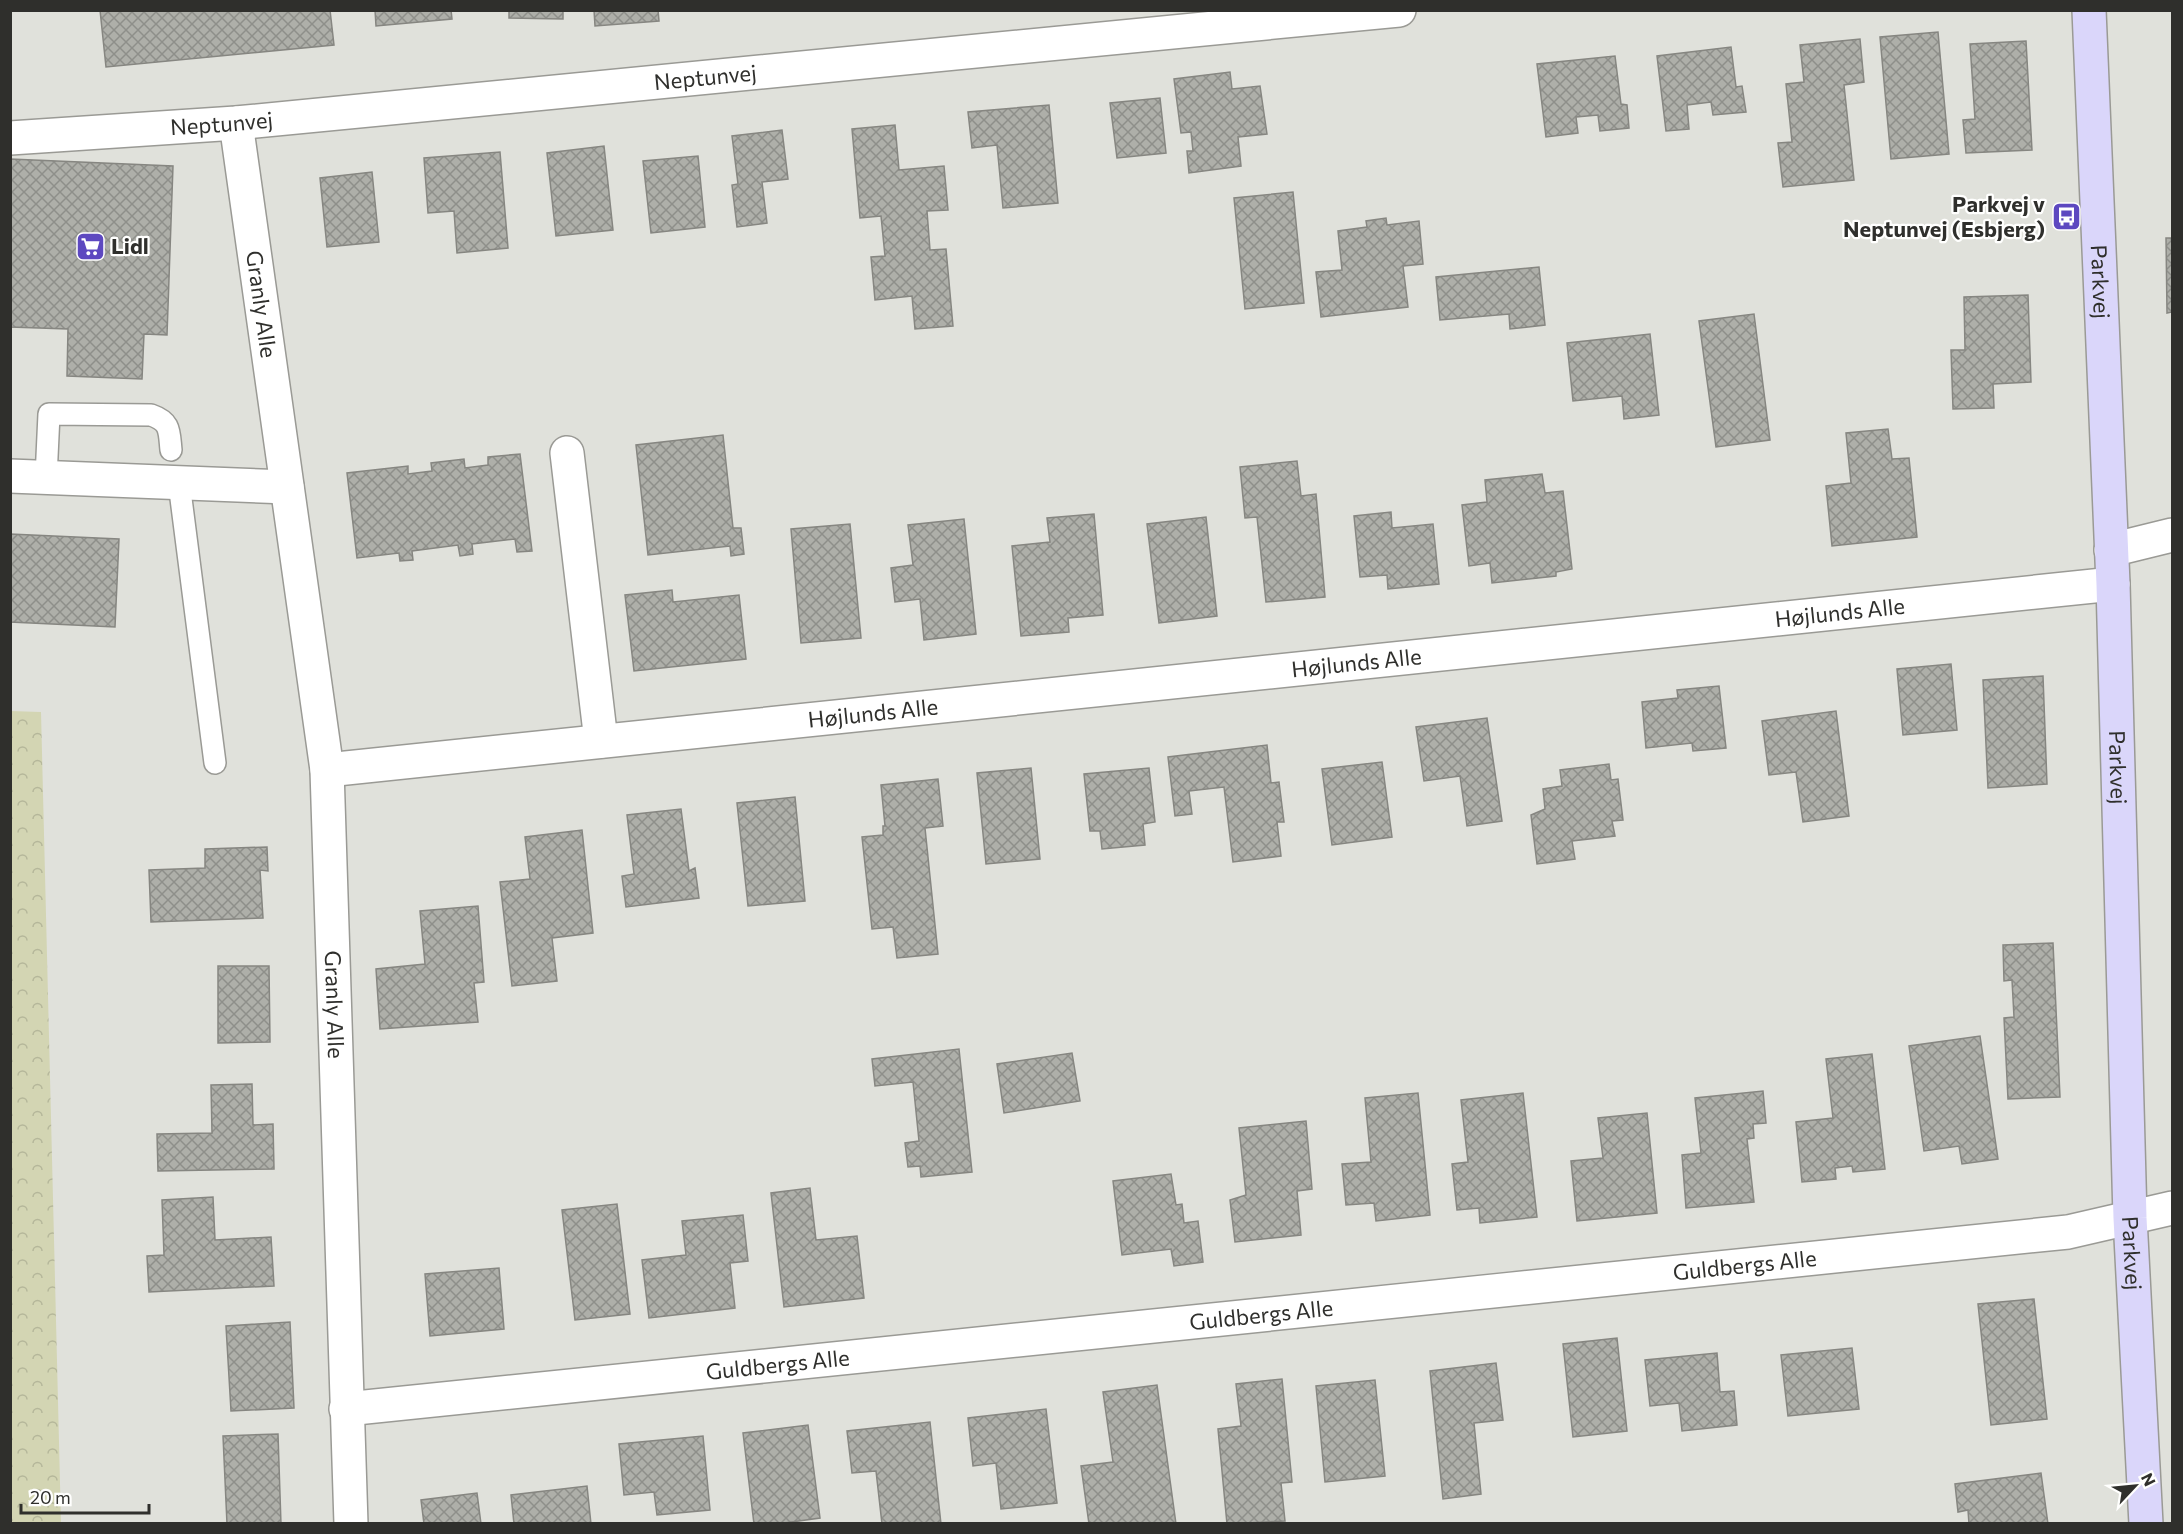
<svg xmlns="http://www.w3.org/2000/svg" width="2183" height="1534" font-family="Commissioner,sans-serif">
	<defs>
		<pattern id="forest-crowns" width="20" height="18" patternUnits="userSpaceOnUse" patternTransform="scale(1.5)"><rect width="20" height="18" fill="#d3d5b3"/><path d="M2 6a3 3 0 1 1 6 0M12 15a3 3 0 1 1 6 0" fill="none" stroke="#b5b79a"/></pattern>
		<pattern id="building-cross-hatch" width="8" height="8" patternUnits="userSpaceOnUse" patternTransform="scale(1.5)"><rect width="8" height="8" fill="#aeafa9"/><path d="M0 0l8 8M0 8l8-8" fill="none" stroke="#8e8f8a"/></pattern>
	</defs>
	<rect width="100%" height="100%" fill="#e0e1db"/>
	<path fill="url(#forest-crowns)" d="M10,711L41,712L61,1523H11Z"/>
	<path fill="url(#building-cross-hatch)" stroke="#868681" stroke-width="1.5" d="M100,10H330L334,45L106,67Z
		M375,10H451L452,19L376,26Z
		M509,10H563V19L509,18Z
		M594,10H658L659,21L595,26Z
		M1938,32L1949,154L1891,159L1880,37Z
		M1860,39L1864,82L1844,85L1854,180L1783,187L1778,143L1792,142L1786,84L1804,82L1800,45Z
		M2026,41L2032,150L1966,153L1963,120L1975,119L1970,44Z
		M1731,47L1736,87L1742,86L1746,112L1713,115L1711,102L1687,105L1689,129L1666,131L1657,56Z
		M1615,56L1621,104L1627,105L1629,128L1600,131L1598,115L1576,117L1578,133L1546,137L1537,64Z
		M1230,72L1232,89L1260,86L1267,134L1238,137L1241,166L1189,173L1187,151H1193L1191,132L1181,133L1174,79Z
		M1160,98L1166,153L1117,158L1110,103Z
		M1049,105L1058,203L1003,208L997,145L972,148L968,112Z
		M895,125L899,170L944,166L948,210L927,211L930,250L946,249L953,326L915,329L912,296L875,300L871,257L885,256L881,216L860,218L852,129Z
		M782,130L788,179L762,182L767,223L737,227L732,185L738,184L732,136Z
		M604,146L613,230L556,236L547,153Z
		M500,152L508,248L457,253L454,211L428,213L424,158Z
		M698,156L705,227L651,233L643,161Z
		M10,159L173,166L167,335L144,334L142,379L67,376L68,329L10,327Z
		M372,172L379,242L327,247L320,178Z
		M1293,192L1304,303L1245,309L1234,198Z
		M1386,218L1387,225L1419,221L1423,264L1403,266L1408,307L1321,317L1316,272L1342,270L1338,231L1367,227L1366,221Z
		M2166,238H2172V312L2167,313Z
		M1539,267L1545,325L1510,329L1509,314L1440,320L1436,277Z
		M2028,295L2031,382L1993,384L1994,408L1953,409L1951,350H1965L1964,297Z
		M1754,314L1770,440L1716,447L1699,321Z
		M1650,334L1659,415L1624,419L1622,396L1573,401L1567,343Z
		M1888,429L1892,459L1909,458L1917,537L1832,546L1826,486L1851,483L1846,433Z
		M723,435L733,528H741L744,554L731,556L730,546L648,555L636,445Z
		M520,454L532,551L517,552L515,539L472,544L473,554L460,556L458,545L412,551L413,560L400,561L399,553L357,558L347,473L408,466V474L432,471L431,463L464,459L465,468L488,465V457Z
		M1297,461L1301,496L1316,494L1325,597L1266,602L1257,517L1245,518L1240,467Z
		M1542,474L1545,493L1563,491L1572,569L1556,572V576L1492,583L1490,563L1469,566L1462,505L1487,502L1485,480Z
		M1391,512L1392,528L1433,524L1439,584L1388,589L1387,575L1360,577L1354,516Z
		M1094,514L1103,615L1068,618L1069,632L1021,636L1012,546L1050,542L1047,518Z
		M1206,517L1217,616L1159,623L1147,524Z
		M964,519L976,634L924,640L920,599L895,602L891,568L913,565L908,525Z
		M850,524L861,638L801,643L791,529Z
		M10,534L119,539L115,627L10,622Z
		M672,590L673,602L739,595L746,659L634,671L625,595Z
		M1951,664L1957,730L1903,735L1897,669Z
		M2043,676L2047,784L1988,788L1983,680Z
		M1719,686L1726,748L1693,751L1692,743L1646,748L1642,702L1678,698L1677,690Z
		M1836,711L1849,816L1803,822L1796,772L1769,775L1762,721Z
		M1487,718L1502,821L1467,826L1460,776L1424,781L1416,727Z
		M1267,745L1271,783L1279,782L1284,822H1277L1281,856L1233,862L1224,787L1189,791L1192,814L1175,816L1168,757Z
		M1382,762L1392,837L1332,845L1322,769Z
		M1609,764L1611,780L1618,779L1623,820L1612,821L1615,836L1572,841L1575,859L1537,864L1531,815L1545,809L1543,789L1562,786L1560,770Z
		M1031,768L1040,859L986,864L977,773Z
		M1149,768L1155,822L1143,824L1145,845L1102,849L1100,831H1090L1084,774Z
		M938,779L943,826L925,828L938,954L897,958L893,927L872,929L862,837L883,835V826H885L881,785Z
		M795,797L805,901L748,906L737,803Z
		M681,809L689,871L695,868L699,898L626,907L622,876L634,874L627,815Z
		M582,830L593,933L552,938L557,981L512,986L500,882L530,879L525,837Z
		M267,847L268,871L260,870L263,918L151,922L149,870L205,868V849Z
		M478,906L484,982L474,983L478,1022L380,1029L376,969L425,964L420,911Z
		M2053,943L2060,1097L2008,1099L2004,1018L2014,1017L2012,980L2004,981L2003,945Z
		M218,966H269L270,1042L218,1043Z
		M1980,1036L1998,1159L1962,1164L1959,1146L1924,1151L1909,1046Z
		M959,1049L972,1172L921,1177L920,1166L908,1167L905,1143L919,1141L913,1082L875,1086L872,1059Z
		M1072,1053L1080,1101L1004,1113L997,1064Z
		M1872,1054L1885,1169L1853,1172L1852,1166L1835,1168L1836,1179L1802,1182L1796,1122L1833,1118L1826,1059Z
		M252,1084L253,1125L273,1124L274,1169L158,1171L157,1134L212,1133L211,1085Z
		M1763,1091L1766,1123L1753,1124L1754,1138L1747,1139L1754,1202L1686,1208L1682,1155L1701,1153L1695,1098Z
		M1418,1093L1430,1215L1376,1221L1374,1203L1346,1205L1342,1164L1371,1162L1365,1098Z
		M1523,1093L1537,1217L1480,1223L1479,1208L1457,1210L1452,1164L1468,1162L1461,1100Z
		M1647,1113L1657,1213L1577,1221L1571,1161L1603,1158L1598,1118Z
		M1306,1121L1312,1189L1297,1191L1301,1235L1235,1242L1230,1200L1246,1195L1239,1128Z
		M1171,1174L1176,1205L1182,1204L1184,1223L1198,1221L1203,1262L1174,1266L1171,1249L1122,1255L1113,1181Z
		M810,1188L816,1240L857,1236L864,1298L784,1307L771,1193Z
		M213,1197L215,1240L271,1237L274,1286L149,1292L147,1256L164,1255L162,1200Z
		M617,1204L630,1314L575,1320L562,1210Z
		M743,1215L748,1261L730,1263L735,1308L649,1318L642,1260L686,1255L682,1221Z
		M499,1268L504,1329L430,1336L425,1274Z
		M2034,1299L2047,1419L1991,1425L1978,1304Z
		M290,1322L294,1408L231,1411L226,1326Z
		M1617,1338L1627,1431L1573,1437L1563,1344Z
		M1852,1348L1859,1409L1788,1416L1781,1355Z
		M1717,1353L1720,1392L1734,1391L1737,1425L1682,1431L1679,1403L1650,1406L1645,1360Z
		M1496,1363L1503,1420L1474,1423L1481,1494L1443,1499L1430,1371Z
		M1282,1379L1292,1482L1281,1483L1285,1521L1227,1524L1218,1429L1241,1426L1236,1384Z
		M1375,1380L1385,1476L1325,1482L1316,1386Z
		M1157,1385L1176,1524H1089L1081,1466L1113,1462L1103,1392Z
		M1046,1409L1057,1503L1001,1509L996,1463L973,1466L968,1418Z
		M930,1422L941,1524H882L876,1471L852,1473L847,1431Z
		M808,1425L820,1518L777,1524H754L743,1433Z
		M278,1434L281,1524H227L223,1436Z
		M703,1436L710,1510L657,1515L654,1492L624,1495L619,1444Z
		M2041,1473L2048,1524H1969L1968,1510L1958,1512L1955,1484Z
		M587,1486L591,1524H514L511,1495Z
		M477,1493L481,1524H424L421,1500Z"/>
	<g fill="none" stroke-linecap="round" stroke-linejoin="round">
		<defs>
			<path id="lane" d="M46,478L49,414L151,415C171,422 169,431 171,450
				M179,483L215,763"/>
			<g id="street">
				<path id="s1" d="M236,123L327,770L351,1524"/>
				<path id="s2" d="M10,138L236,123L1399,10"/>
				<path d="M567,453L601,741"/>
				<path d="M10,476L287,487"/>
				<path d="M2111,550L2172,535"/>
				<path id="s3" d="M327,770L2113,584"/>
				<path id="s4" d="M346,1409L2068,1232L2172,1208"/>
			</g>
			<g id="secondary">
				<path id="s5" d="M2089,10L2113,584L2130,1218L2146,1524"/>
			</g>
		</defs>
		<use href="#lane" stroke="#9a9a95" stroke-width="24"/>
		<use href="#street" stroke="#9a9a95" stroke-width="36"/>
		<use href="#secondary" stroke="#9a9a95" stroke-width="36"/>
		<use href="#lane" stroke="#fff" stroke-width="21"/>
		<use href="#street" stroke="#fff" stroke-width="33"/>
		<use href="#secondary" stroke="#dad6fa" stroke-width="33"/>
	</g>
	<defs>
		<symbol id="bus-square" viewBox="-11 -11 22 22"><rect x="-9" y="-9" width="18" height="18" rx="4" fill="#5d48c0" stroke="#fffffe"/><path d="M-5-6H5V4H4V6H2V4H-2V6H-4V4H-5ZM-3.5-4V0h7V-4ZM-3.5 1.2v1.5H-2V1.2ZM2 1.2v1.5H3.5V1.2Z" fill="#fff"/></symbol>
		<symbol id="supermarket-square" viewBox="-11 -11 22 22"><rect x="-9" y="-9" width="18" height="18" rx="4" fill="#5d48c0" stroke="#fffffe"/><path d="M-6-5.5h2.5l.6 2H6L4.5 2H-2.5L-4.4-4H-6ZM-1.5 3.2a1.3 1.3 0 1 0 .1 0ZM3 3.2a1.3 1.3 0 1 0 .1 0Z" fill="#fff"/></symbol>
	</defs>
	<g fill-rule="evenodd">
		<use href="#bus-square" x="2050" y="200" width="33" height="33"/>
		<use href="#supermarket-square" x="74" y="230" width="33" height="33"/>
	</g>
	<g text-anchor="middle" stroke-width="4.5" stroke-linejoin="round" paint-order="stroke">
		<g font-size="22" fill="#2f2f2c" stroke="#fffffe">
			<text dy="8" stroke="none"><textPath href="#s2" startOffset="698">Neptunvej</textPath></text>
			<text dy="8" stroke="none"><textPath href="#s2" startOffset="212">Neptunvej</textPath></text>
			<text dy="8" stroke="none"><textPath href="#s5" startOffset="272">Parkvej</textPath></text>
			<text dy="8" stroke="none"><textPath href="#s1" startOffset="183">Granly Alle</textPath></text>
			<text dy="8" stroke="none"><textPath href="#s3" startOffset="1521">Højlunds Alle</textPath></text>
			<text dy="8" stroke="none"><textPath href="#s3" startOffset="1035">Højlunds Alle</textPath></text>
			<text dy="8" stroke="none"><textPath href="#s3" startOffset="549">Højlunds Alle</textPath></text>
			<text dy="8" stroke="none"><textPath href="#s5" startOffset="758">Parkvej</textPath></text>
			<text dy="8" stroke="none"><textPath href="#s1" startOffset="888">Granly Alle</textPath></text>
			<text dy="8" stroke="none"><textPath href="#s5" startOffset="1244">Parkvej</textPath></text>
			<text dy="8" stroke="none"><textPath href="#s4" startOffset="1406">Guldbergs Alle</textPath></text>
			<text dy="8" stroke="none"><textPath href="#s4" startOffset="920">Guldbergs Alle</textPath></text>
			<text dy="8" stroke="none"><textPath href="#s4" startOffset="434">Guldbergs Alle</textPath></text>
		</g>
		<g font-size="22" font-weight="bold" fill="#2f2f2c" stroke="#fffffe" text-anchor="end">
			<text x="2045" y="212">Parkvej v<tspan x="2045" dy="25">Neptunvej (Esbjerg)</tspan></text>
			<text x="111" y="254" text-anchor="start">Lidl</text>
		</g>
	</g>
	<rect width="2183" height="1534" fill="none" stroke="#2f2f2c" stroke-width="24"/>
	<g transform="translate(2135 1486) rotate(64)" stroke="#fffffe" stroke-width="4.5" paint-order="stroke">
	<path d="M0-4.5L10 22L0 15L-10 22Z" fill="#2f2f2c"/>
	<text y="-9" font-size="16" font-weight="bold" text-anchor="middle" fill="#2f2f2c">N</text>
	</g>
	<path d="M21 1504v9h128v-9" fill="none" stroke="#2f2f2c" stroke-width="3"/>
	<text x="30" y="1504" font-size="18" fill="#2f2f2c" stroke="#fffffe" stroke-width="4.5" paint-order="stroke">20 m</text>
</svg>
